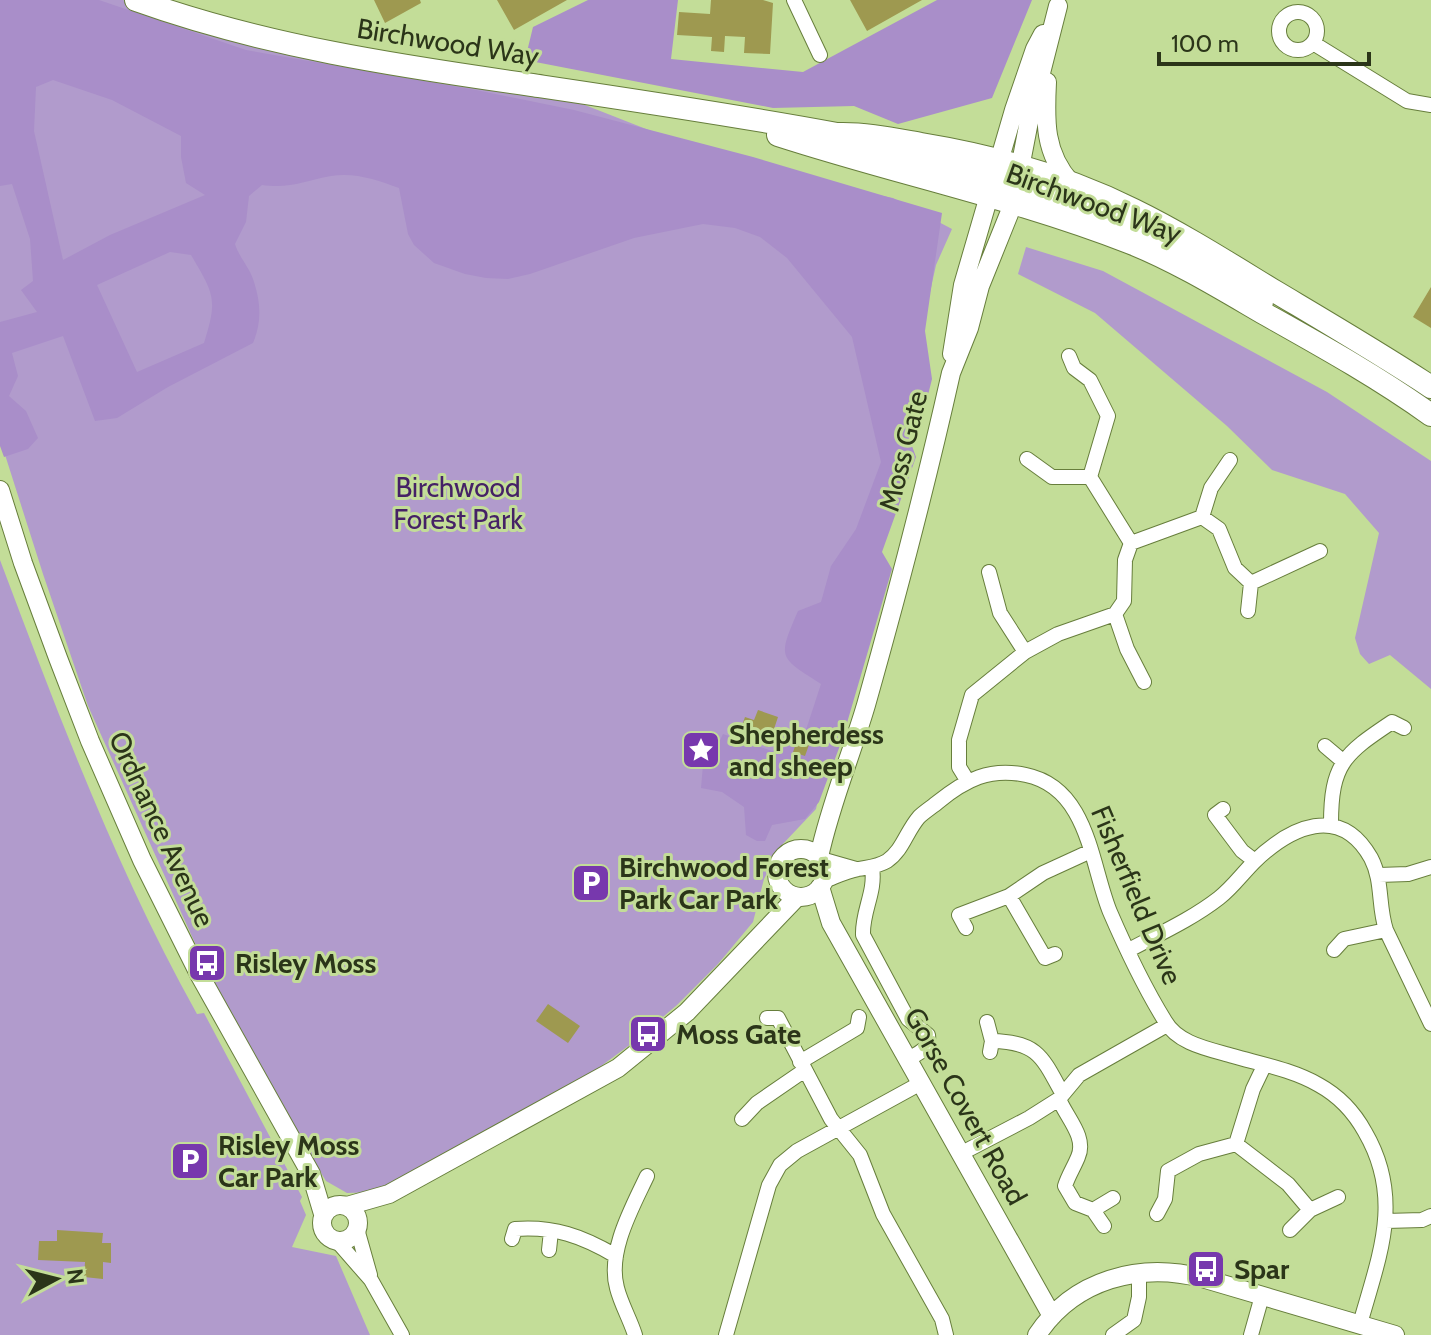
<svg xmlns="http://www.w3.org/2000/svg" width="1431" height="1335" font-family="Cabin,sans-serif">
	<rect width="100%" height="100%" fill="#c3dd98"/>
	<path fill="#b19bcc" d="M0,0H123L145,10L562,96L748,169L893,198L952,229L936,265L816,809L781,846L764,879L753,922L718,964L677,1005L631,1044L574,1086L377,1192L347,1193L326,1181L279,1104L208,972L88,706L43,574L0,439Z
		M1026,247L1103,271L1327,392L1431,461V689L1390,655L1369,664L1360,654L1355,638L1379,533L1345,494L1272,470L1227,426L1095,313L1018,274Z
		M0,560C58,714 117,871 197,1014L204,1013L302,1197L300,1201L306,1215L292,1247L336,1256L370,1335H0Z"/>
	<path fill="#a98ec9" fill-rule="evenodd" d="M0,0H99L246,50L476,90L574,110L753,157L942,213L925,331L932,379L928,395L904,424L916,457L882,552L892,569L842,740L819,802L805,819L772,825L765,841H757L746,835L744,807L722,792L701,788L703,765L713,755L723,734L772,751L802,742L821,684C779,657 777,659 798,611L821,602L831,566L856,529L881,462L852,337L787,258L760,237L735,228L703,224L634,238L530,274L508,279L486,278L465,274L434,263L414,245L408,234L399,188C378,180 354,172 331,176C304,181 290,189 262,185L249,196L246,222L235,244C239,257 249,267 253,279C261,303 262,321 253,343L168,387L117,418L95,421L63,336L12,353L18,376L9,396L26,411L38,438L28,449L4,457L0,446V322L37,312L21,290L33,281L30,239L12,184L0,186ZM53,80L112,100L181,136V157L186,183L205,195L110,235L63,260L34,131L36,87ZM170,252L191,255C214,294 218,299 204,343L137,372L97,285Z
		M588,0H678L671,59L803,72L937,0H1032L992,98L898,124L854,106L773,108L525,60L533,27Z"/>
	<path fill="#9e9950" d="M374,0H420L421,3L385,23Z
		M497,0H567L514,30Z
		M711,0H763L773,3L770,54L744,53L745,37L725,36L724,52L711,51L712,37L677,35L679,12L710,14Z
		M850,0H922L867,31Z
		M1431,287V328L1413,317Z
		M758,710L778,717L768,747L751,741L752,735L740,731L745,717L754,720Z
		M798,738L810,742L805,756L793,752Z
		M548,1004L580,1026L568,1043L536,1021Z
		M57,1230L103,1233L102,1243H111V1263L103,1262V1279L84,1277L85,1262L38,1260L39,1241H57Z"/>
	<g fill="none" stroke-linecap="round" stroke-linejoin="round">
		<defs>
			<path id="minor" d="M794,0L820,55
				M1279 31a19 19 0 1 1 38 0a19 19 0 1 1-38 0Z
				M1313,43L1407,101L1431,105
				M1069,356L1074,368L1090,380L1108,416L1090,477
				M1027,459L1052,477H1090L1131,543
				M1202,517L1211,488L1230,460
				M989,572L1000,613L1025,652
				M1248,611L1251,583
				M1115,614L1127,649L1144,682
				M1325,746L1344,762
				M967,780L959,767V740L972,695L1025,652L1058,634L1115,614L1124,601L1125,560L1131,543L1202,517L1219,529L1235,568L1251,583L1320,551
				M1223,809L1215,815L1242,851L1255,861
				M1331,824C1331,764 1344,754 1392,722L1404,728
				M821,859L856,869
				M872,868C876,892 862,911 863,935L908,1019L928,1035C930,1049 919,1053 908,1059
				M1379,875L1408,874L1431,867
				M824,881C835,877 846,871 858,869C868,867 877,867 887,861C903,850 906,832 919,817C924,812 932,807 938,802C965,780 990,767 1026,775C1089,788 1091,866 1110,912C1126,949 1144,987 1165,1021C1178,1044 1209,1049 1233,1056C1261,1064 1293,1070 1319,1085C1339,1096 1354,1112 1365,1132C1404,1199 1379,1256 1360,1324
				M1009,896L1045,958L1055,954
				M966,928L959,915L1009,896L1043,873L1091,851
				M1129,950C1159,934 1192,919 1219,898C1232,888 1242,874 1254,862C1290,827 1340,803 1371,858C1383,881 1378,906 1386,930L1431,1024
				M1334,950L1344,939L1386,930
				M767,1018H778L831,1119L860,1155L883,1214L942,1319L946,1335
				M987,1022L992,1041L990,1052
				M992,1041C1037,1042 1042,1056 1062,1093
				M800,1062L857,1028L859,1017
				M1059,1099C1066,1117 1087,1137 1078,1157C1074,1167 1068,1176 1065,1186L1075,1203L1093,1210
				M742,1119L757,1103L805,1070
				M1236,1144L1253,1089L1264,1066
				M960,1154L1029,1118L1059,1099L1079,1075L1167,1025
				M1157,1214L1165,1199L1168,1171L1199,1154L1236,1144L1288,1184L1310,1210
				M1386,1221L1422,1220L1431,1216
				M1104,1226L1093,1210L1113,1198
				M357,1229L370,1275
				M1290,1230L1310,1210L1338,1197
				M512,1239L515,1229C554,1226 582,1236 616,1256
				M336,1240L371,1280L402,1335
				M549,1250L551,1231
				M635,1335C630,1319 621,1304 617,1288C607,1252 632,1208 647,1176
				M726,1335L769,1185L780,1165L797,1151L921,1083
				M1113,1335L1134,1320L1139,1297V1272
				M1251,1335L1262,1296"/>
			<path id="tertiary" d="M1047,82C1045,121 1044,153 1071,183
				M838,135L860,146L979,173L1003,184
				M999,161L1001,173L1010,183L1124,222L1201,260L1264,302
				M952,354L963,285L1014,110L1035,49L1043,34
				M0,490L23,563L58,658L90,741L142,860L199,974L311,1174L323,1214
				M777 873a24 24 0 1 1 48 0a24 24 0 1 1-48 0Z
				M819,857C830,805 851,756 866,705C897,595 926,485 951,373L969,328L980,286L1013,204L1030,116L1058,6
				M820,887L831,923L1052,1316
				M322 1223a18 18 0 1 1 36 0a18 18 0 1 1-36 0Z
				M347,1206L389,1194L618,1068L687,1012L797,897
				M1037,1335C1074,1279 1140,1262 1202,1278L1395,1335"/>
			<path id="primary" d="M136,0C264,46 398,66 532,85C633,100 735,115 837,134C865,133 893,139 921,144C994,156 1068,177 1134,210C1183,234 1230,264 1276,292C1328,323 1381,354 1431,387
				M778,135C895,173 1016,198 1131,243C1178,262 1222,289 1265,314C1322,346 1378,377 1431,415"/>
		</defs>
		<use href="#minor" stroke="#677e3c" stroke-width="16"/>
		<use href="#tertiary" stroke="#677e3c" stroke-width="20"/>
		<use href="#primary" stroke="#677e3c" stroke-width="24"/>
		<use href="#minor" stroke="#fff" stroke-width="14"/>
		<use href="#tertiary" stroke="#fff" stroke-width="18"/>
		<use href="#primary" stroke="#fff" stroke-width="22"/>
	</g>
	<defs>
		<symbol id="sight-square" viewBox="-11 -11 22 22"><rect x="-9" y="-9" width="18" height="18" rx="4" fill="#7738ad" stroke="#c3dd98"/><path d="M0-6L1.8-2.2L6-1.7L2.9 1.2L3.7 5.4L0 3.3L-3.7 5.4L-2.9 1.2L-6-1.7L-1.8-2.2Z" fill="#fff"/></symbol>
		<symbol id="parking-square" viewBox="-11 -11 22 22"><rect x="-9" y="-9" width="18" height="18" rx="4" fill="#7738ad" stroke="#c3dd98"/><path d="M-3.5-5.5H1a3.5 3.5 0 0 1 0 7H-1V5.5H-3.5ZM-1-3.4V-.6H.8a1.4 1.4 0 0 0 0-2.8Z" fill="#fff"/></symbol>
		<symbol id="bus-square" viewBox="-11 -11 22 22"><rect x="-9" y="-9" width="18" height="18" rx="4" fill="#7738ad" stroke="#c3dd98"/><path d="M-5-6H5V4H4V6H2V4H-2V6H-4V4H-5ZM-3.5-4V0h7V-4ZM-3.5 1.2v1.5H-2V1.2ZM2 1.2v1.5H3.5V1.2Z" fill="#fff"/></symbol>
	</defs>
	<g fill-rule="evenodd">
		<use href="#sight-square" x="679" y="728" width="44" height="44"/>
		<use href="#parking-square" x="569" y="861" width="44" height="44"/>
		<use href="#bus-square" x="185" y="941" width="44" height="44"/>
		<use href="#bus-square" x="626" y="1012" width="44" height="44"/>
		<use href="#parking-square" x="168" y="1139" width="44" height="44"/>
		<use href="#bus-square" x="1184" y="1247" width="44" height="44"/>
	</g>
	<g text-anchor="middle" stroke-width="6" stroke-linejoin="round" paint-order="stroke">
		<g font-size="28" fill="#2b3519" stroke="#c3dd98">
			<text transform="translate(448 42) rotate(9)" y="10">Birchwood Way</text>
			<text transform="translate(1094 203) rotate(20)" y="10">Birchwood Way</text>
			<text transform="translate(903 451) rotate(-76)" y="10">Moss Gate</text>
			<text transform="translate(162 829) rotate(65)" y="10">Ordnance Avenue</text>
			<text transform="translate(1137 895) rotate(67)" y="10">Fisherfield Drive</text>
			<text transform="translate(966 1106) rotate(61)" y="10">Gorse Covert Road</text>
		</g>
		<g font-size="28" fill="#452166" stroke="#c3dd98">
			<text x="458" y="497">Birchwood<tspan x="458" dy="32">Forest Park</tspan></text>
		</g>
		<g font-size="28" font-weight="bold" fill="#2b3519" stroke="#c3dd98" text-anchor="start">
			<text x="729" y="744">Shepherdess<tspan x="729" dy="32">and sheep</tspan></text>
			<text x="619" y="877">Birchwood Forest<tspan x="619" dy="32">Park Car Park</tspan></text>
			<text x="235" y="973">Risley Moss</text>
			<text x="676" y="1044">Moss Gate</text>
			<text x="218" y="1155">Risley Moss<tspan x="218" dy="32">Car Park</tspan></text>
			<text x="1234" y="1279">Spar</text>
		</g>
	</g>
	<g transform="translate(56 1279) rotate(83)" stroke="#c3dd98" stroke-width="6" paint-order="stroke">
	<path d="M0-6L14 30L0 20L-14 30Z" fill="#2b3519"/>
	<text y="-12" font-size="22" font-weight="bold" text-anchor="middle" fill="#2b3519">N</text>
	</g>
	<path d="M1159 52v12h210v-12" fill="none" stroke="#2b3519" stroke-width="4"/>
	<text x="1171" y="52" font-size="24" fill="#2b3519" stroke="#c3dd98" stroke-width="6" paint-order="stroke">100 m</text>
</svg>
